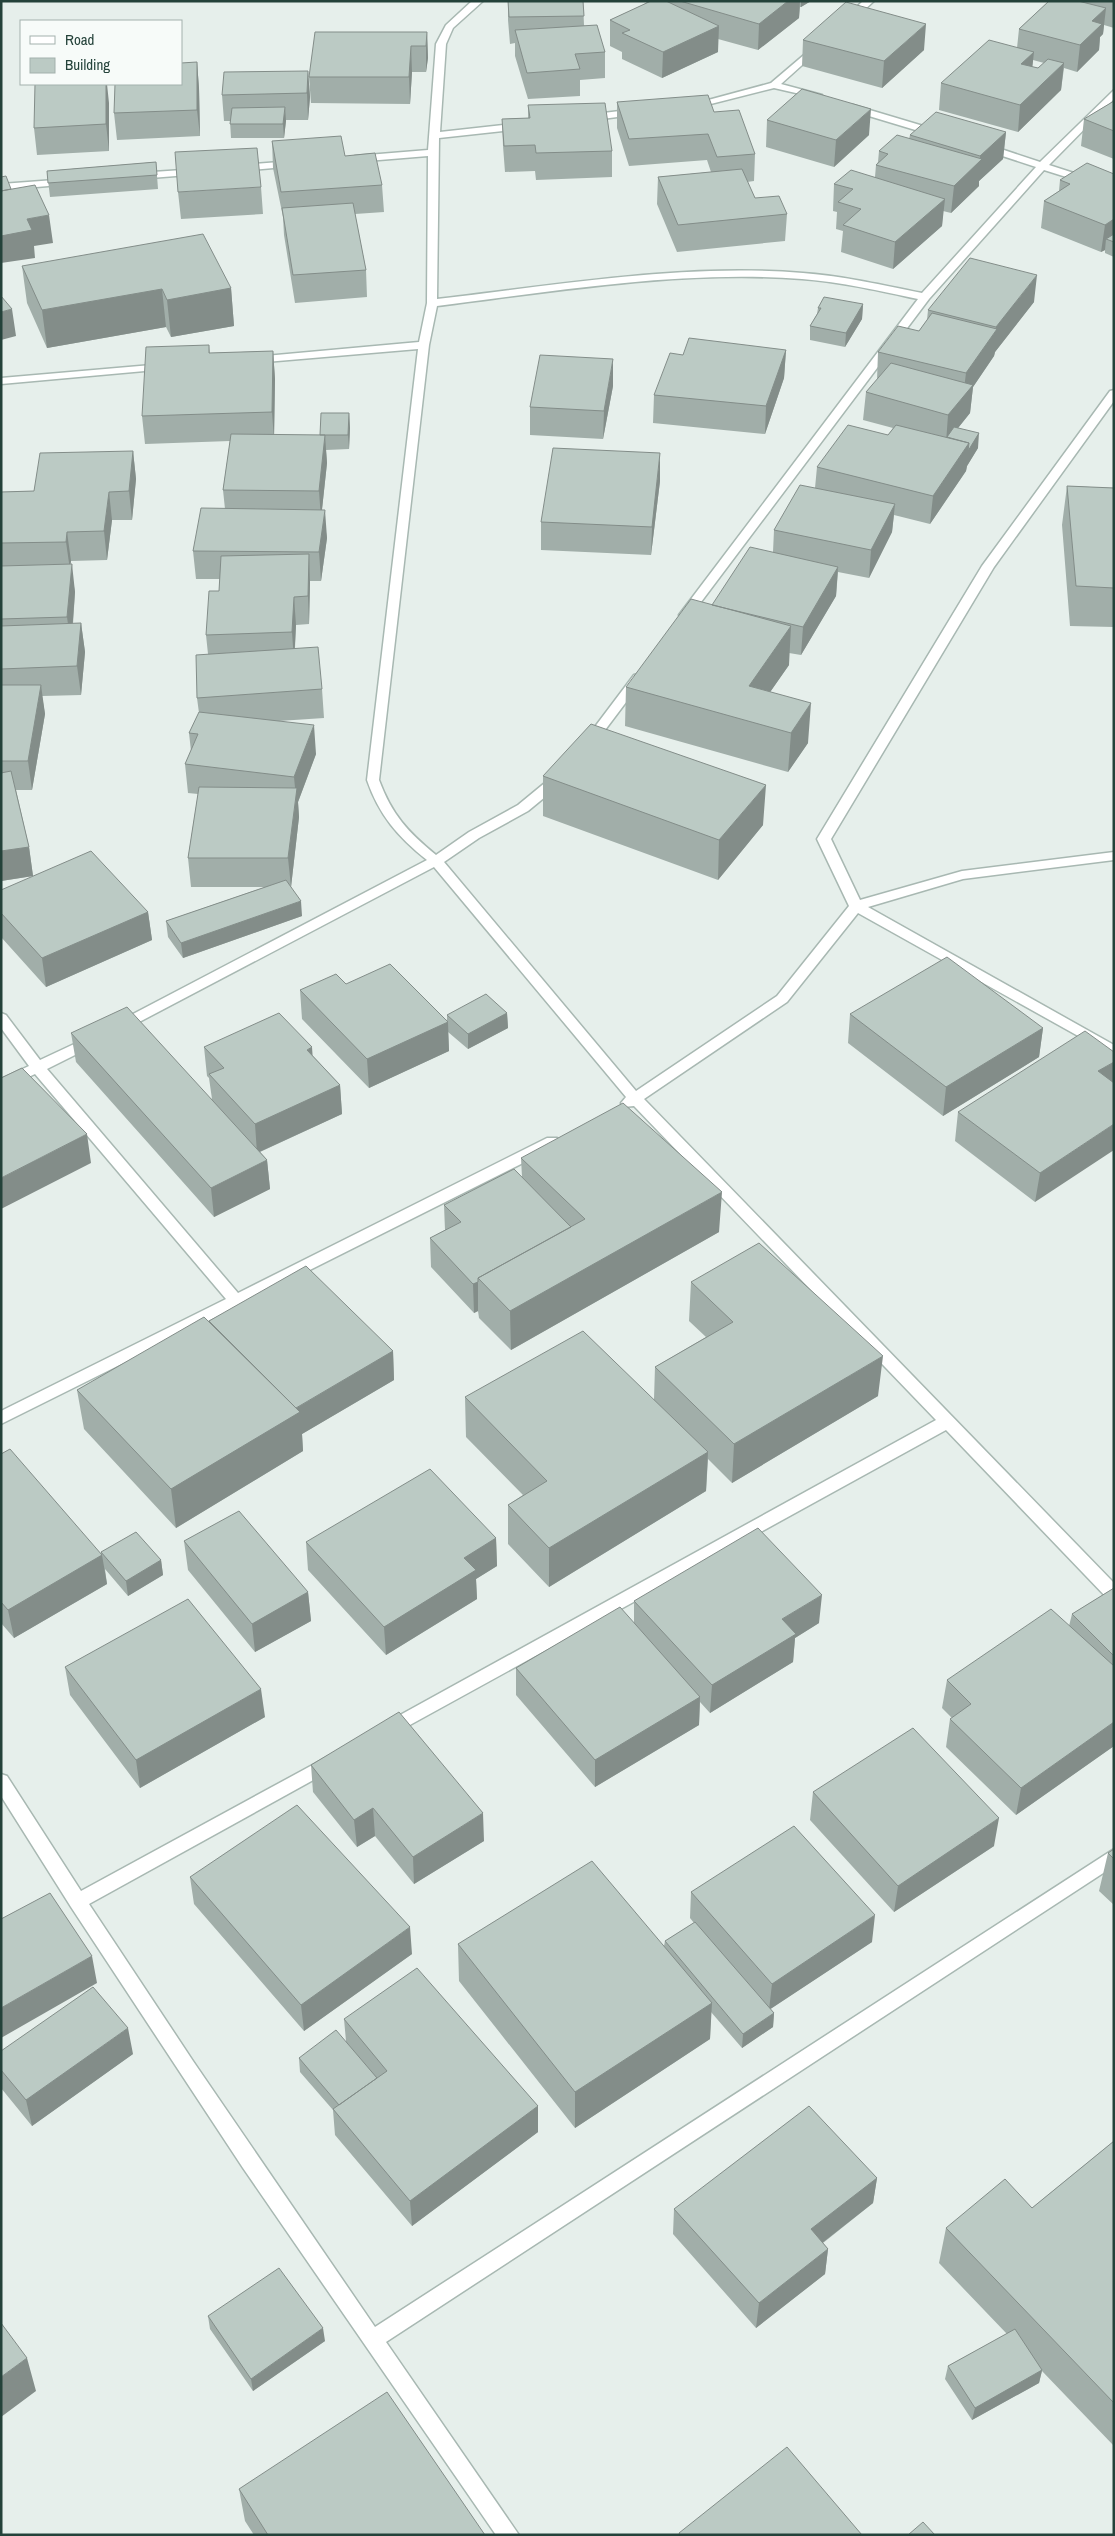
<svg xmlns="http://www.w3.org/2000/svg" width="1115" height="2536" font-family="'Archivo Narrow',sans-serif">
	<rect width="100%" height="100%" fill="#e6efeb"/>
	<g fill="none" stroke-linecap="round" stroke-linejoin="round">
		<defs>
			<path id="minor" d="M472,1H483L453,28L446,44L440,132L522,123L527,126L522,129L439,138L437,299C558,285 682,263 803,273C843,276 883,285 922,293L1036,167L981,149V145H989L1040,162L1114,90V99L1049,165L1114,186V192L1044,170L929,299L689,618H681L679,615L918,299C880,291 841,282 802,279C681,270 557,291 437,306L429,345L379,780C392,815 408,832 436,855L469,832L518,805L552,777H562L563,780L562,783L528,811L479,838L444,862L636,1091L777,996L849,906L817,839L982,566L1110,391L1114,390V401L994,567L831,839L860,900L962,871L1114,852V860L963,879L868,907L1114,1045V1056L858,913L787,1002L644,1099L1114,1583V1600L1108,1599L946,1430L388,1737L382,1735L379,1730L382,1725L936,1420L634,1106L623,1107L621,1103L626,1097L434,867L124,1030H114L112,1027L114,1024L427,860C398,837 379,815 367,780L418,349L254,363L248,360L254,357L419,342L427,303L428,156L355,162L350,159L355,156L428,150L436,44L446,25Z
				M863,1H874L851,22H845V18Z
				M818,43L821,44V48L781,84L822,95V99L774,88L691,109L686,106L771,83Z
				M853,105L940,131L941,133L932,135L849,110L848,108Z
				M636,109L640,110V114L587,121L582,118L587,115Z
				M292,161L297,164L296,166L240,171L235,168L240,165Z
				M197,169L201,170V174L138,179L133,176L138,173Z
				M68,179L73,182L72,184L1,190V184Z
				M163,364L167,365V369L1,384V378Z
				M638,674L642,675L644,678L642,681L593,746H585L583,743L585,740L634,675Z
				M1,1013L6,1015L40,1060L87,1038H97L99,1041L97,1044L47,1069L238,1293L547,1138H557L559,1142L557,1146L244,1303L242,1306L236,1307L1,1424V1411L226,1299L35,1074L1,1090V1079L29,1066L1,1028Z
				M329,1756L335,1758L338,1763L335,1768L89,1904L193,2061L375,2327L1114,1849V1866L386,2342L519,2535H496L243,2168L71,1907L1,1796V1774L7,1776L81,1891Z"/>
		</defs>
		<use href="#minor" stroke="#a8b8b2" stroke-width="3"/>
		<use href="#minor" fill="#fff" fill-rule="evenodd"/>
	</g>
	<path fill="#a1aea9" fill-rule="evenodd" d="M508,1H583L584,25L605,52V78L580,80V96L528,99L515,56V43L510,44L508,20Z
		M648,1H811L801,7H800L799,18L758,50L718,39V52L662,78L622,59V52L610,46V20L643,5Z
		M1049,1H1114V28L1104,25L1103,34L1100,37L1099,50L1077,72L1064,68L1061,90L1018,132L939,110L941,83L1017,48L1019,29ZM1033,60L1044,63L1038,68L1032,67Z
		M427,32L428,58L426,72H412L410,104L311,103L309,77Z
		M803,40L924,50L882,88L802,66Z
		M197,62L199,88L200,136L117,140L114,113Z
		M308,71L310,97L308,120H286L284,138H231L230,121H224L222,95Z
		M1114,101V159L1081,146L1084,119Z
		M617,102L714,112L755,154L754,181L747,182L755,198L787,214L785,241L677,252L657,204L658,177L711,172L707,160L629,166L617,128Z
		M109,103V151L37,155L34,128Z
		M528,105L612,151V177L536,180L535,171L505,172L503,146L502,119L528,118Z
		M767,120L869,135L834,167L766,147Z
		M1006,132L1003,159L979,181V186L951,213L943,211L942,226L893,269L841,252L843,231L836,229L837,212L833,211L834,184L875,177L876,165L878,162L879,151L909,139L910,135Z
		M272,141L345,156L382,185L384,212L355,214L366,270L367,297L295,303L284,235L283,217L273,168Z
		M156,162L158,189L50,197L47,171Z
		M1114,174V257L1105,253V250L1101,252L1041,228L1044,201L1059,191L1060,180Z
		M261,187L263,214L181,219L178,192Z
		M22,266L231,288L234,326L171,337L166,327L47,348L27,303Z
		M1034,302L995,352L994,356L973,387L970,413L958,428L978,448L967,466L966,471L930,524L894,515L892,532L869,578L838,572L836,596L801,655L789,653V665L770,692L808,743L788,772L625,726L626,687L712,605L773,552L774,530L815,488L817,467L888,435L893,428L863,420L866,392L877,380L878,352L919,331L927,320L928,310Z
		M863,304L862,319L845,347L810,340V326L817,314L818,308Z
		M209,345L210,353L273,351L275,379L274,435H320L349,413L350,428L349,449L326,450L327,463L322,509L327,538L321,581H310L309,624L296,625L295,648L322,689L324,718L279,721L316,754L298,802L299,817L291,887L302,916L183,958L168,937L166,921L265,887H191L188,858L198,794L188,793L185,764L191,751L189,733L199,713L197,698L208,654L206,635L219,591L220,579H196L193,551L225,509L223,490L230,441L145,444L142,416Z
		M786,350L784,378L765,434L653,423L654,395L683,355Z
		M613,386L603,439L530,435V407Z
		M133,451L136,479L132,520H112L107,560L71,561L70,564L75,592L73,624L81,623L85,652L81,695L42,696L45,714L32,790H16L29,847L33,876L1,881V492L34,491Z
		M660,481L651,555L541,550V522Z
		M1067,486L1114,488V627L1070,626L1062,525Z
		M543,776L763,825L718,880L543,816Z
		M1,890L148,912L152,940L46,987L1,937Z
		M346,984L447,1020V1015L507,1013L508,1028L468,1049L448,1032L449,1051L369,1088L302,1019L300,990Z
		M850,1014L1043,1028L1039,1057L943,1116L848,1043Z
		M71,1033L212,1099L209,1078L207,1076L204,1047L313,1056L340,1085L342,1114L260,1152L267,1160L270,1189L214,1217L76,1062Z
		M1114,1052L1035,1202L955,1141L958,1112Z
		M521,1158L719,1232L511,1350L479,1318L478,1311L474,1313L431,1267L430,1238L445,1230L444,1205L522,1177Z
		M691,1282L878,1396L732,1483L708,1459L706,1491L549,1587L508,1544V1505L523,1495L466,1437L465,1397L654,1399L655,1367L706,1337L689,1321Z
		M209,1321L393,1351L394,1380L302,1434L303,1451L176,1528L84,1429L77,1390L209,1322Z
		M1,1454L101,1554V1552L161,1560L163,1575L128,1596L105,1569L107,1584L14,1638L1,1623Z
		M496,1538L497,1566L476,1579L477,1599L386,1655L308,1570L306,1542Z
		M184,1541L308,1592L311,1621L255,1652L188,1570Z
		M1114,1588V1746L1016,1815L946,1747L950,1719L952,1718L942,1708L947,1680L1069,1626L1072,1614Z
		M634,1601L819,1623L795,1638L793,1662L710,1713L700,1702L699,1725L595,1787L516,1695V1668L634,1623Z
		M65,1667L265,1717L140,1788L70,1695Z
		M311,1765L484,1841L414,1884L375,1836L357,1847L313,1792Z
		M813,1792L994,1846L894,1912L810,1820Z
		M1114,1849V1905L1099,1891L1108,1853Z
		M190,1877L412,1954L304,2031L194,1904Z
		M691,1892L872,1942L770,2009L774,2013L773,2027L742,2048L711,2012L710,2039L575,2128L459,1981L458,1944L664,1946L665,1941L694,1923L690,1918Z
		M344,2019L538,2106V2132L412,2226L335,2135L333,2110L300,2072L299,2058L346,2041Z
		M1,2051L133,2054L32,2126L1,2088Z
		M1114,2141V2446L1042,2371L1039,2383L972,2420L945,2379L948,2366L1007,2334L939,2263L946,2228L1032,2208Z
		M877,2178L873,2203L823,2243L828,2249L825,2274L756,2328L673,2234L674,2209Z
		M208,2316L325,2341L253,2391L210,2329Z
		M239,2489L485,2535H254L245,2521Z"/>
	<path fill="#838d89" d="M788,1H800L799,18L758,50L759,24Z
		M801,1H811L801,7Z
		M1106,8L1103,34L1100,37L1099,50L1077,72L1080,45L1092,21Z
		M926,24L924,50L882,88L884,61Z
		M719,26L718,52L662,78L663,52Z
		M427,32L428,58L426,72V46Z
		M411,46L412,72L410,104L409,77Z
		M1034,52L1031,79L1021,64Z
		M197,62L199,88L200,136L197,110Z
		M1064,63L1061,90L1018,132L1020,105Z
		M308,71L310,97L308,120L307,93Z
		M106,84H107L109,103V151L106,124Z
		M285,107L286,121L284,138L283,124Z
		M871,109L869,135L834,167L836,140Z
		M1006,132L1003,159L979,181V186L951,213L954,186L980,160V156Z
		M945,199L942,226L893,269L895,242Z
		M49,215L53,243L34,246L35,258L1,263V236L27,219Z
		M1114,219V242L1106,239L1105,250L1101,252L1105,225Z
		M1037,275L1034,302L995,352L994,356L973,387L970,413L946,443L948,415L963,397L966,373L995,332L996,327Z
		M231,288L234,326L171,337L167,300Z
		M162,289L166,327L47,348L42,310Z
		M863,304L862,319L845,347L846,333Z
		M12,309L16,336L1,340V312Z
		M786,350L784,378L765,434L766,406Z
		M273,351L275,379L274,440L272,412Z
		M613,359V386L603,439L604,411Z
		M349,413L350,428L349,449L348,435Z
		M979,433L978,448L967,466L966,471L930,524L933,496L969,443Z
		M325,435L327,463L321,519L319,491Z
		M133,451L136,479L132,520L129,491Z
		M660,453V481L651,555L652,527Z
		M109,492L112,520L107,560L104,531Z
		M895,504L892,532L869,578L871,550Z
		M325,510L327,538L321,581L319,552Z
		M67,532L71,561L70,570L66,542Z
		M309,554L310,583L309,624L308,596Z
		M72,564L75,592L71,646L67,617Z
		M838,567L836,596L801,655L803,627Z
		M294,597L296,625L294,661L292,632Z
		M81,623L85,652L81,695L77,666Z
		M791,626L789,665L750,721L749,686Z
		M41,685L45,714L32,790L28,761Z
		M811,703L808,743L788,772L791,733Z
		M314,725L316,754L298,802L299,817L291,887L288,858L296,798L294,777Z
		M766,785L763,825L718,880L719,840Z
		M29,847L33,876L1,881V851Z
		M301,901L302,916L183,958L181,943Z
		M148,912L152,940L46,987L42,958Z
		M507,1013L508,1028L468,1049V1034Z
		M448,1022L449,1051L369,1088L367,1059Z
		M1043,1028L1039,1057L943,1116L946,1087Z
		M312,1047L314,1076L307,1050Z
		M1114,1062V1087L1098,1071Z
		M340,1085L342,1114L257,1153L255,1124Z
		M1114,1124V1150L1035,1202L1040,1173Z
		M87,1134L91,1163L1,1209V1178Z
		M267,1160L270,1189L214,1217L211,1188Z
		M722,1192L719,1232L511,1350L510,1311Z
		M478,1282V1311L474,1313L473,1284Z
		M393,1351L394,1380L302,1434L303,1451L176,1528L171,1489L295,1409Z
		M883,1356L878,1396L732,1483L734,1444Z
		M708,1452L706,1491L549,1587V1548Z
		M496,1538L497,1566L476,1579L477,1599L386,1655L384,1627L464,1558Z
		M102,1555L107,1584L14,1638L8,1610Z
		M161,1560L163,1575L128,1596L126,1581Z
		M308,1592L311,1621L255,1652L252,1624Z
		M822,1595L819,1623L795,1638L793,1662L710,1713L712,1685L782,1619Z
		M261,1689L265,1717L140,1788L136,1760Z
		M700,1697L699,1725L595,1787V1760Z
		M1114,1722V1746L1016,1815L1021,1788Z
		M373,1808L375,1836L357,1847L354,1820Z
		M483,1813L484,1841L414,1884L413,1857Z
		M999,1818L994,1846L894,1912L898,1886Z
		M875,1915L872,1942L769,2010L772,1984Z
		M410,1927L412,1954L304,2031L301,2005Z
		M92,1956L97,1983L1,2038V2008Z
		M712,2003L710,2039L575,2128V2092Z
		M774,2013L773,2027L742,2048L743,2034Z
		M128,2028L133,2054L32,2126L26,2100Z
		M538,2106V2132L412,2226L410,2201Z
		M877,2178L873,2203L808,2254L811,2229Z
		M828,2249L825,2274L756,2328L759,2303Z
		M323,2328L325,2341L253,2391L251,2379Z
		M27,2358L36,2391L1,2417V2377Z
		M1042,2370L1039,2383L972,2420L975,2408Z"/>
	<path fill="#bbcac4" stroke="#838d89" d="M508,1H583L584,16L509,17Z
		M651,1H666L719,26L663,52L622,33L630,30L610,20Z
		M680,1H788L759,24Z
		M1049,1H1078L1106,8L1092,21L1102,24L1080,45L1019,29Z
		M846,2L926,24L884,61L803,40Z
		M597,25L605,52L575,54L580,69L527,73L515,30Z
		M315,32H427L426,46H411L409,77H309Z
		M989,40L1034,52L1021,64L1038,68L1048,59L1064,63L1020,105L941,83Z
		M197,62V110L114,113L115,84H181V63Z
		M308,71L307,93L222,95L224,72Z
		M35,84H106V124L34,128Z
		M802,89L871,109L836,140L767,120Z
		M708,95L714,112L739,110L755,154L717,157L708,134L629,139L617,102Z
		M1114,101V131L1084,119Z
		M605,103L612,151L536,153L535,145L504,146L502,119L530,118L528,105Z
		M285,107L283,124H230L232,108Z
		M936,112L1006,132L980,156L910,135Z
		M897,135L982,159L954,186L876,165L888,154L879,151Z
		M341,136L345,156L375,153L382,185L281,192L272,141Z
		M257,148L261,187L178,192L175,152Z
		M156,162L157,175L48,183L47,171Z
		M1087,163L1114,174V219L1105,225L1044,201L1070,184L1060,180Z
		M742,169L755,198L779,196L787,214L678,225L658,177Z
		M851,170L945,199L895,242L843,225L861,209L838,202L853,189L834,184Z
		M6,176L11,189L1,191V177Z
		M35,185L49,215L27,219L32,230L1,236V191Z
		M353,203L366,270L293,275L282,208Z
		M203,234L231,288L167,300L162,289L42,310L22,266Z
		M1114,234V242L1106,239Z
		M970,258L1037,275L996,327L928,310Z
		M1,296L12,309L1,312Z
		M824,297L863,304L846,333L810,326L821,308H818Z
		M932,313L997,329L966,373L878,352L898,326L919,331Z
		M689,338L786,350L766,406L654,395L670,353L683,355Z
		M209,345V353L273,351L272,412L142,416L146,347Z
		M540,355L613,359L604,411L530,407Z
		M891,363L973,385L948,415L866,392Z
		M321,413H349L348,435H320Z
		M848,425L888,435L896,425L969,443L933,496L817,467Z
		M954,427L979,433L968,451L969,443L947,437Z
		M231,434L325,435L319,491L223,490Z
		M553,448L660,453L652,527L541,522Z
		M133,451L129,491L109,492L104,531L67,532L66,542L1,543V492L34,491L40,453Z
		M800,485L895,504L871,550L774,530Z
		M1067,486L1114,488V588L1076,586Z
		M201,508L325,510L319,552L193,551Z
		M750,547L838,567L803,627L712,605Z
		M309,554L308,596L294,597L292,632L206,635L209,591H219L221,556Z
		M72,564L67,617L1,619V566Z
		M691,599L791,626L749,686L811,703L791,733L626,687Z
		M81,623L77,666L1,669V626Z
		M318,647L322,689L197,698L196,655Z
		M1,685H41L28,761H1Z
		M199,712L314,725L294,777L185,764L198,734L189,733Z
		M591,724L766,785L719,840L543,776Z
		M11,771L29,847L1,851V773Z
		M199,787L297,788L288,858H188Z
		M91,851L148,912L42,958L1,913V890Z
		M286,880L301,901L181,943L166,921Z
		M947,957L1043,1028L946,1087L850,1014Z
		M390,964L448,1022L367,1059L300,990L336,974L346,984Z
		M486,994L507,1013L468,1034L447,1015Z
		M127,1007L267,1160L211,1188L71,1033Z
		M279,1013L312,1047L307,1050L340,1085L255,1124L209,1074L224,1068L204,1047Z
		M1085,1031L1114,1052V1062L1098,1071L1114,1083V1124L1040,1173L958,1112Z
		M22,1068L87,1134L1,1178V1078Z
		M623,1103L722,1192L510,1311L478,1278L585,1219L521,1158Z
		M514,1169L571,1227L478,1278V1282L473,1284L430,1238L461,1222L444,1205Z
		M759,1243L883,1356L734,1444L655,1367L733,1322L691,1282Z
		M306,1266L393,1351L296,1408L209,1321Z
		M204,1317L300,1412L171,1489L77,1390Z
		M583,1331L708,1452L549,1548L508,1505L547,1481L465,1397Z
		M10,1449L102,1555L8,1610L1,1602V1454Z
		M430,1469L496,1538L464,1558L476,1570L384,1627L306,1542Z
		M239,1511L308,1592L252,1624L184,1541Z
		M758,1528L822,1595L782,1619L796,1634L712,1685L634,1601Z
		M136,1532L161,1560L126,1581L101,1552Z
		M1114,1588V1656L1072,1614Z
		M188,1599L261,1689L136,1760L65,1667Z
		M620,1607L700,1697L595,1760L516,1668Z
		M1051,1609L1114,1666V1722L1021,1788L950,1719L971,1704L947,1680Z
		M399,1712L483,1813L413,1857L373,1808L354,1820L311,1765Z
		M913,1728L999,1818L898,1886L813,1792Z
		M297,1805L410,1927L301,2005L190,1877Z
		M794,1826L875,1915L772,1984L691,1892Z
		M1114,1849V1859L1108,1853Z
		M592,1861L712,2003L575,2092L458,1944Z
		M50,1893L92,1956L1,2008V1919Z
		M695,1922L774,2013L743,2034L665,1941Z
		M417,1968L538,2106L410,2201L333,2109L387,2071L344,2019Z
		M93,1987L128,2028L26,2100L1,2070V2051Z
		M336,2030L377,2078L339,2105L299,2058Z
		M809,2106L877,2178L811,2229L828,2249L759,2303L674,2209Z
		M1114,2141V2403L946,2228L1005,2179L1032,2208Z
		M279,2268L323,2328L251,2379L208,2316Z
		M1,2323L27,2358L1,2377Z
		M1015,2329L1042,2370L975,2408L948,2366Z
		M387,2392L485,2535H268L239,2489Z
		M787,2447L862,2535H680L679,2533Z
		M923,2522L935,2535H908Z"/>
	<rect width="1115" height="2536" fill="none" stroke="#24423a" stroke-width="5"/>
	<rect x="20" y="20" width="162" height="65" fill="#f7fbf9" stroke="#a3b1ad"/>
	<rect x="30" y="36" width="25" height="8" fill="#ffffff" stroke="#a3b1ad"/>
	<text x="65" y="45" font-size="15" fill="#24423a">Road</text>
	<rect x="30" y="58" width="25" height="15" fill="#bbcac4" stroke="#a3b1ad"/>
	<text x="65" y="70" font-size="15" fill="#24423a">Building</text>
</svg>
